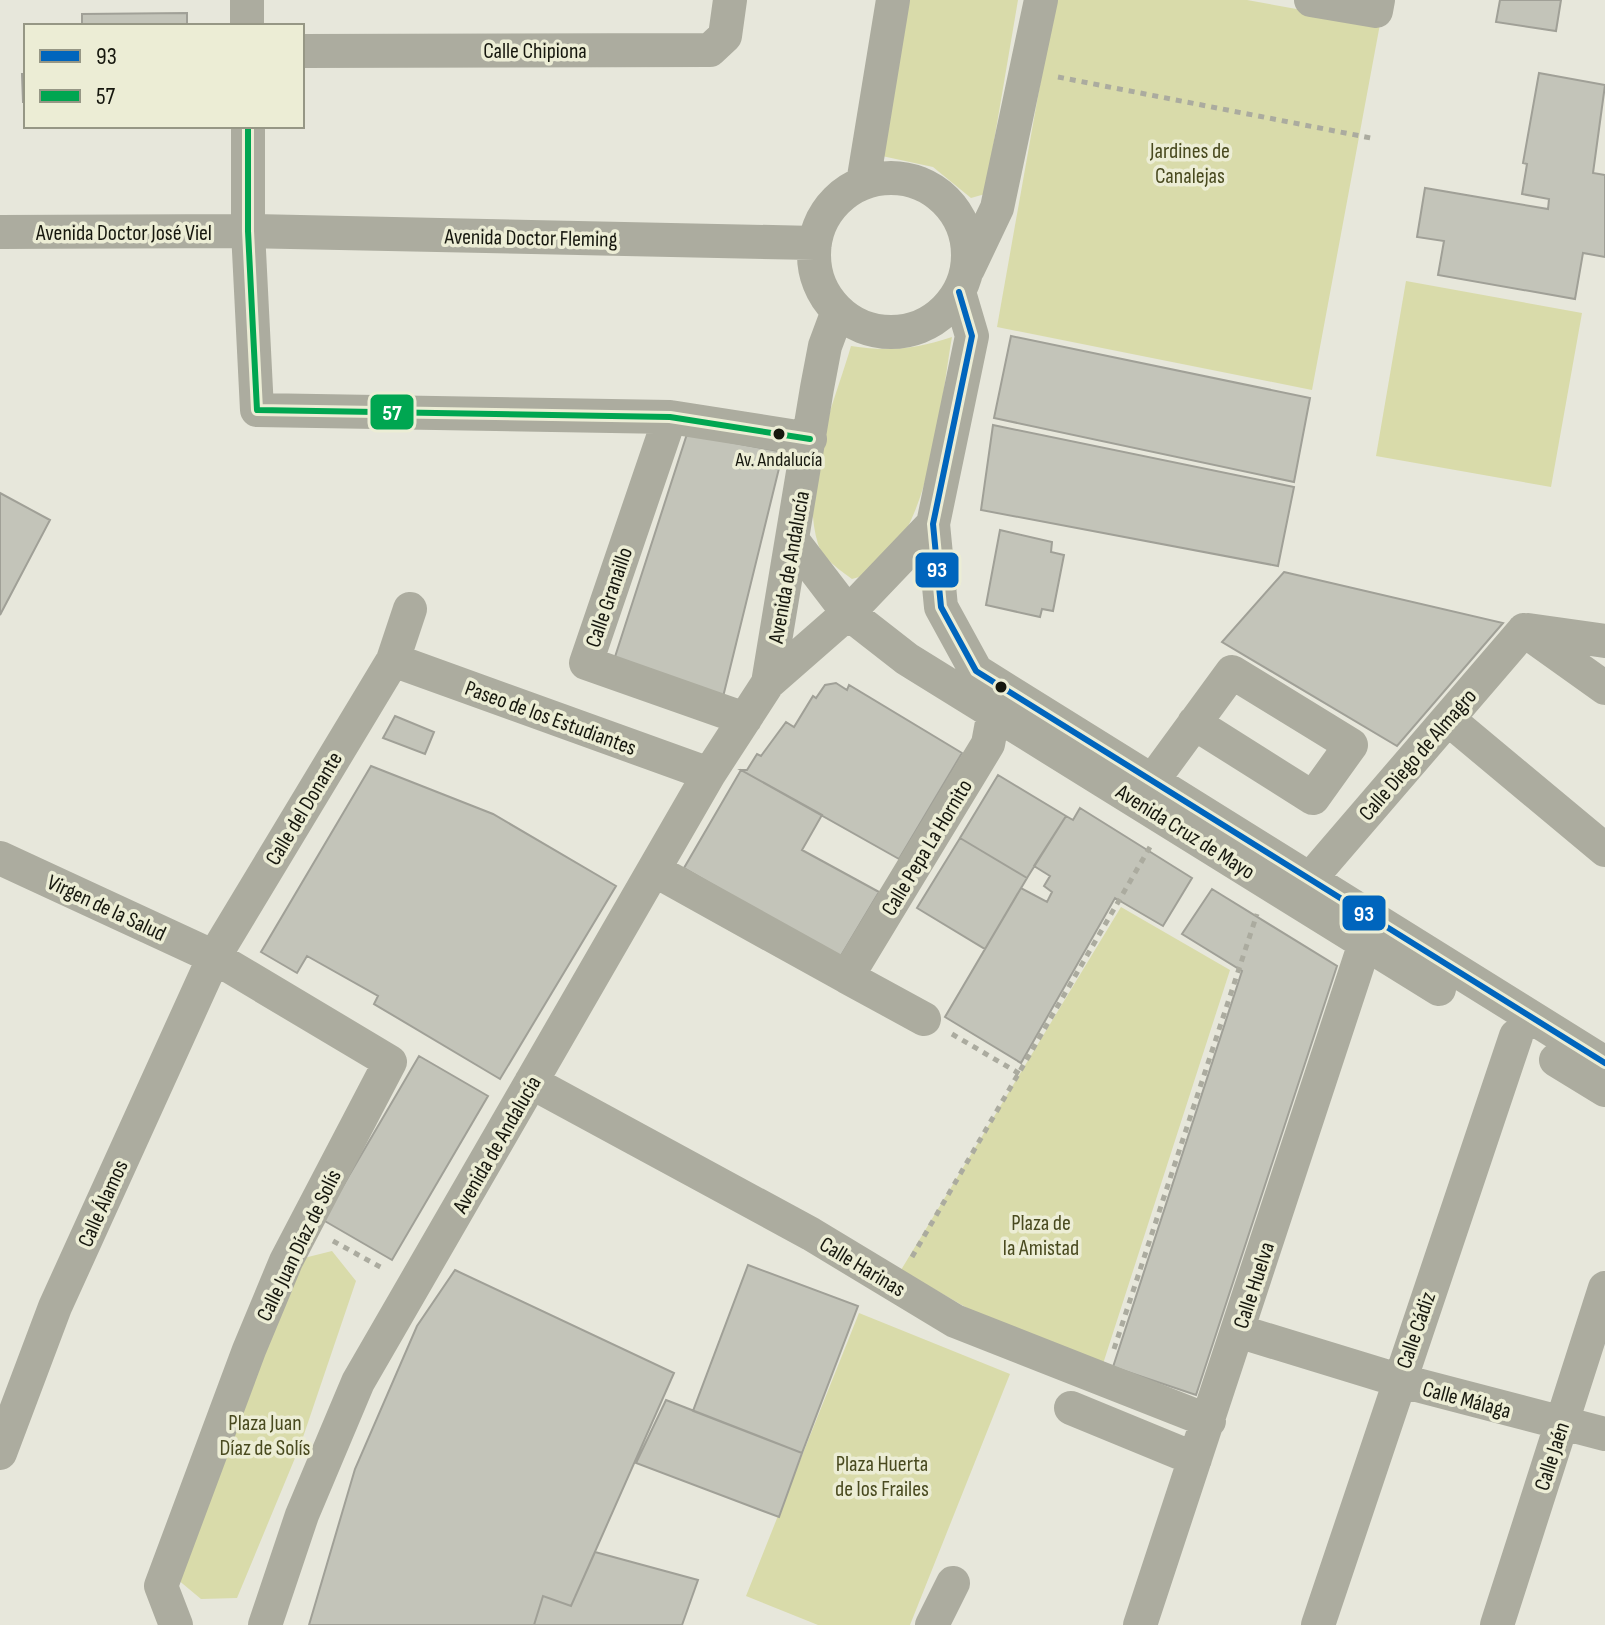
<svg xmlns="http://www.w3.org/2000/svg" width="1605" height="1625" font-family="'Sofia Sans Condensed',sans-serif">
	<rect width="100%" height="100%" fill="#e7e7db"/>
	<path fill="#d9dbaa" d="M909,0H1018L985,194L971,198L933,167L882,156Z
		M1055,0H1247L1380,24L1312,390L997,327Z
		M1406,281L1582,313L1551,487L1376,456Z
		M952,337C940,403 930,560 852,579C840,570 823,559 818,544C799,481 834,405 851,346C889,352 916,349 952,337Z
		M1121,907L1230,970L1102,1367L1000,1327L901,1270Z
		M332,1251L356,1281L300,1446L237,1598L201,1599L171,1574L296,1260Z
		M859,1313L1010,1374L910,1625H818L746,1596Z"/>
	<path fill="#c3c4b9" stroke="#a0a097" stroke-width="2" d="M1500,0H1561L1556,31L1496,22Z
		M187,13V26H82V14Z
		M1539,73L1605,85L1593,173L1605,175V257L1583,253L1575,299L1438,275L1444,241L1417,237L1425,188L1548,209L1549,199L1522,194L1527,164L1523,163Z
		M22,74H26V102H23Z
		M1011,336L1310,398L1294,482L994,418Z
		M993,425L1294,487L1278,566L981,510Z
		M687,434L783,452L723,697L613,663Z
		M0,493L50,520L0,615Z
		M1000,530L1052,542L1051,552L1064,555L1053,611L1042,609L1040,617L986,605Z
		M1284,572L1503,623L1397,746L1222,642Z
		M836,683L847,690L849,685L962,753L899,859L741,770H747L757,754L761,756L786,722L794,727L813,696L816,698L825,685Z
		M395,716L434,732L425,754L383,738Z
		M371,766L493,814L616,886L500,1079L374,1004L378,996L307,956L297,973L261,952Z
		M741,770L822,815L802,850L879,892L839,959L684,868Z
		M998,775L1066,816L1027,878L960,838Z
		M1080,808L1192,878L1163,926L1115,898L1021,1063L945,1017L1021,888L1047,902L1052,892L1044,886L1050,876L1034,866L1066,816L1073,820Z
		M960,838L1027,878L985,949L917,908Z
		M1212,889L1337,966L1196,1395L1113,1367L1242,971L1182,934Z
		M419,1056L488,1096L392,1260L323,1220Z
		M748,1265L858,1306L802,1453L693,1411Z
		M455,1270L674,1373L571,1606L543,1596L534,1625H309L355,1469L417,1326Z
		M666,1400L802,1453L779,1517L636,1463Z
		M595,1552L698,1580L682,1625H534L543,1596L571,1606Z"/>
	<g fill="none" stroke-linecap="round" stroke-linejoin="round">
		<path stroke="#abab9f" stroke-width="5" stroke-dasharray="6 6" stroke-linecap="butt" d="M1058,77L1371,138
			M952,1034L1020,1074
			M333,1241L384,1269
			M912,1257L1150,847
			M1114,1349L1257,914"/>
		<path stroke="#acac9f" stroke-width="34" d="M247,0V26
			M1311,0L1376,11L1378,0
			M302,51L710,50L725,36L730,0
			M248,126V231L257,410L670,417L810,439
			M814 255a77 77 0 1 1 154 0a77 77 0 1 1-154 0Z
			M863,183L893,0
			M0,232L248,231L815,243
			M968,269L997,208L1041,0
			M959,292L972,336L933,524L941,607L976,671L1605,1063
			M670,417L586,663L745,719
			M793,541L848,613L907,659L1439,989
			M1524,630L1605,688
			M1528,630L1605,641
			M393,660L709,774
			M768,683L817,388L825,346L838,311
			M1448,719L1605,850
			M1153,780L1232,672L1351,745L1313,798L1194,723
			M0,858L214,957L390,1062L286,1261L249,1350L161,1586L176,1625
			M656,871L847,977L988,744L994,712
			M1310,879L1524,630
			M847,977L924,1019
			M1556,1060L1605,1090
			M531,1082L811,1234L955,1321L1209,1421
			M1238,1331L1398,1380L1605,1434
			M1071,1408L1195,1459
			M0,1453L55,1307L214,957L393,660L410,609
			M265,1625L302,1515L358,1382L709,774L768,683L848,613L933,524
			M932,1625L953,1583
			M1140,1625L1365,943
			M1318,1625L1516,1036
			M1497,1625L1605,1288"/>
		<defs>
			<path id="bus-1" d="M959,292L972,336L933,524L941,607L976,671L1605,1063"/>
			<path id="bus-2" d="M248,126V231L257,410L670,417L810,439"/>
		</defs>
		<use href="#bus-1" stroke="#ecedd5" stroke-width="12"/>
		<use href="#bus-2" stroke="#ecedd5" stroke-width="12"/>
		<use href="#bus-1" stroke="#0065bd" stroke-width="6"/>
		<use href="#bus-2" stroke="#00a651" stroke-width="6"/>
	</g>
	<g fill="#16170e" stroke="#ecedd5" stroke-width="3">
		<circle cx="779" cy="434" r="7"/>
		<circle cx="1001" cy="687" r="7"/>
	</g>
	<g text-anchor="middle" stroke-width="7" stroke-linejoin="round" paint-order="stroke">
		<g font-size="20" fill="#16170e" stroke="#ecedd5">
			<text x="779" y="466">Av. Andalucía</text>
		</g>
		<g font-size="22" fill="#16170e" stroke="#ecedd5">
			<text x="535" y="58">Calle Chipiona</text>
			<text x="124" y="240">Avenida Doctor José Viel</text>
			<text transform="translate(531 237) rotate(1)" y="8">Avenida Doctor Fleming</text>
			<text transform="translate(788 567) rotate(-80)" y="8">Avenida de Andalucía</text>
			<text transform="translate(608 597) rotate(-71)" y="8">Calle Granaillo</text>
			<text transform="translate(551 717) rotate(20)" y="8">Paseo de los Estudiantes</text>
			<text transform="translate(1417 754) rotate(-49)" y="8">Calle Diego de Almagro</text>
			<text transform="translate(303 808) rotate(-59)" y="8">Calle del Donante</text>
			<text transform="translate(1186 831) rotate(32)" y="8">Avenida Cruz de Mayo</text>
			<text transform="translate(926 847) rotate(-59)" y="8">Calle Pepa La Hornito</text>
			<text transform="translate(107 907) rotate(25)" y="8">Virgen de la Salud</text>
			<text transform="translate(496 1144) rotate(-60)" y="8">Avenida de Andalucía</text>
			<text transform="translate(102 1203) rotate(-66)" y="8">Calle Álamos</text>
			<text transform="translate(298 1245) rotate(-64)" y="8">Calle Juan Díaz de Solís</text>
			<text transform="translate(863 1266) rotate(31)" y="8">Calle Harinas</text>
			<text transform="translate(1253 1285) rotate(-72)" y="8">Calle Huelva</text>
			<text transform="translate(1415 1330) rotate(-71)" y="8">Calle Cádiz</text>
			<text transform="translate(1467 1399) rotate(15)" y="8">Calle Málaga</text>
			<text transform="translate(1551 1456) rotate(-72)" y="8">Calle Jaén</text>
		</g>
		<g font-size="22" fill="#494a1f" stroke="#ecedd5">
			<text x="1190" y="158">Jardines de<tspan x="1190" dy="25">Canalejas</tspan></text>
			<text x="1041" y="1230">Plaza de<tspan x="1041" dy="25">la Amistad</tspan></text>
			<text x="265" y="1430">Plaza Juan<tspan x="265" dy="25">Díaz de Solís</tspan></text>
			<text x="882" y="1471">Plaza Huerta<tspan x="882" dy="25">de los Frailes</tspan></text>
		</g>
	</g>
	<g stroke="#ecedd5" stroke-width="3">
		<rect x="369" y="393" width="46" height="38" rx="8" fill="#00a651"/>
		<rect x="914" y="551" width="46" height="38" rx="8" fill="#0065bd"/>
		<rect x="1341" y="894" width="46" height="38" rx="8" fill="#0065bd"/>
	</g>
	<g font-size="22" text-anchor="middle" font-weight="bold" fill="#fff">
		<text x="392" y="420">57</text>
		<text x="937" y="577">93</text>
		<text x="1364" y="921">93</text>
	</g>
	<rect x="24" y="24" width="280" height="104" fill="#ecedd5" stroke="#969785" stroke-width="2"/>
	<rect x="40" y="50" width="40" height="12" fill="#0065bd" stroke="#969785" stroke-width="2"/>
	<text x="96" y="64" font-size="24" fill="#16170e">93</text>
	<rect x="40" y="90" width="40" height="12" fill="#00a651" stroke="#969785" stroke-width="2"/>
	<text x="96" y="104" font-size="24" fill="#16170e">57</text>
</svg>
